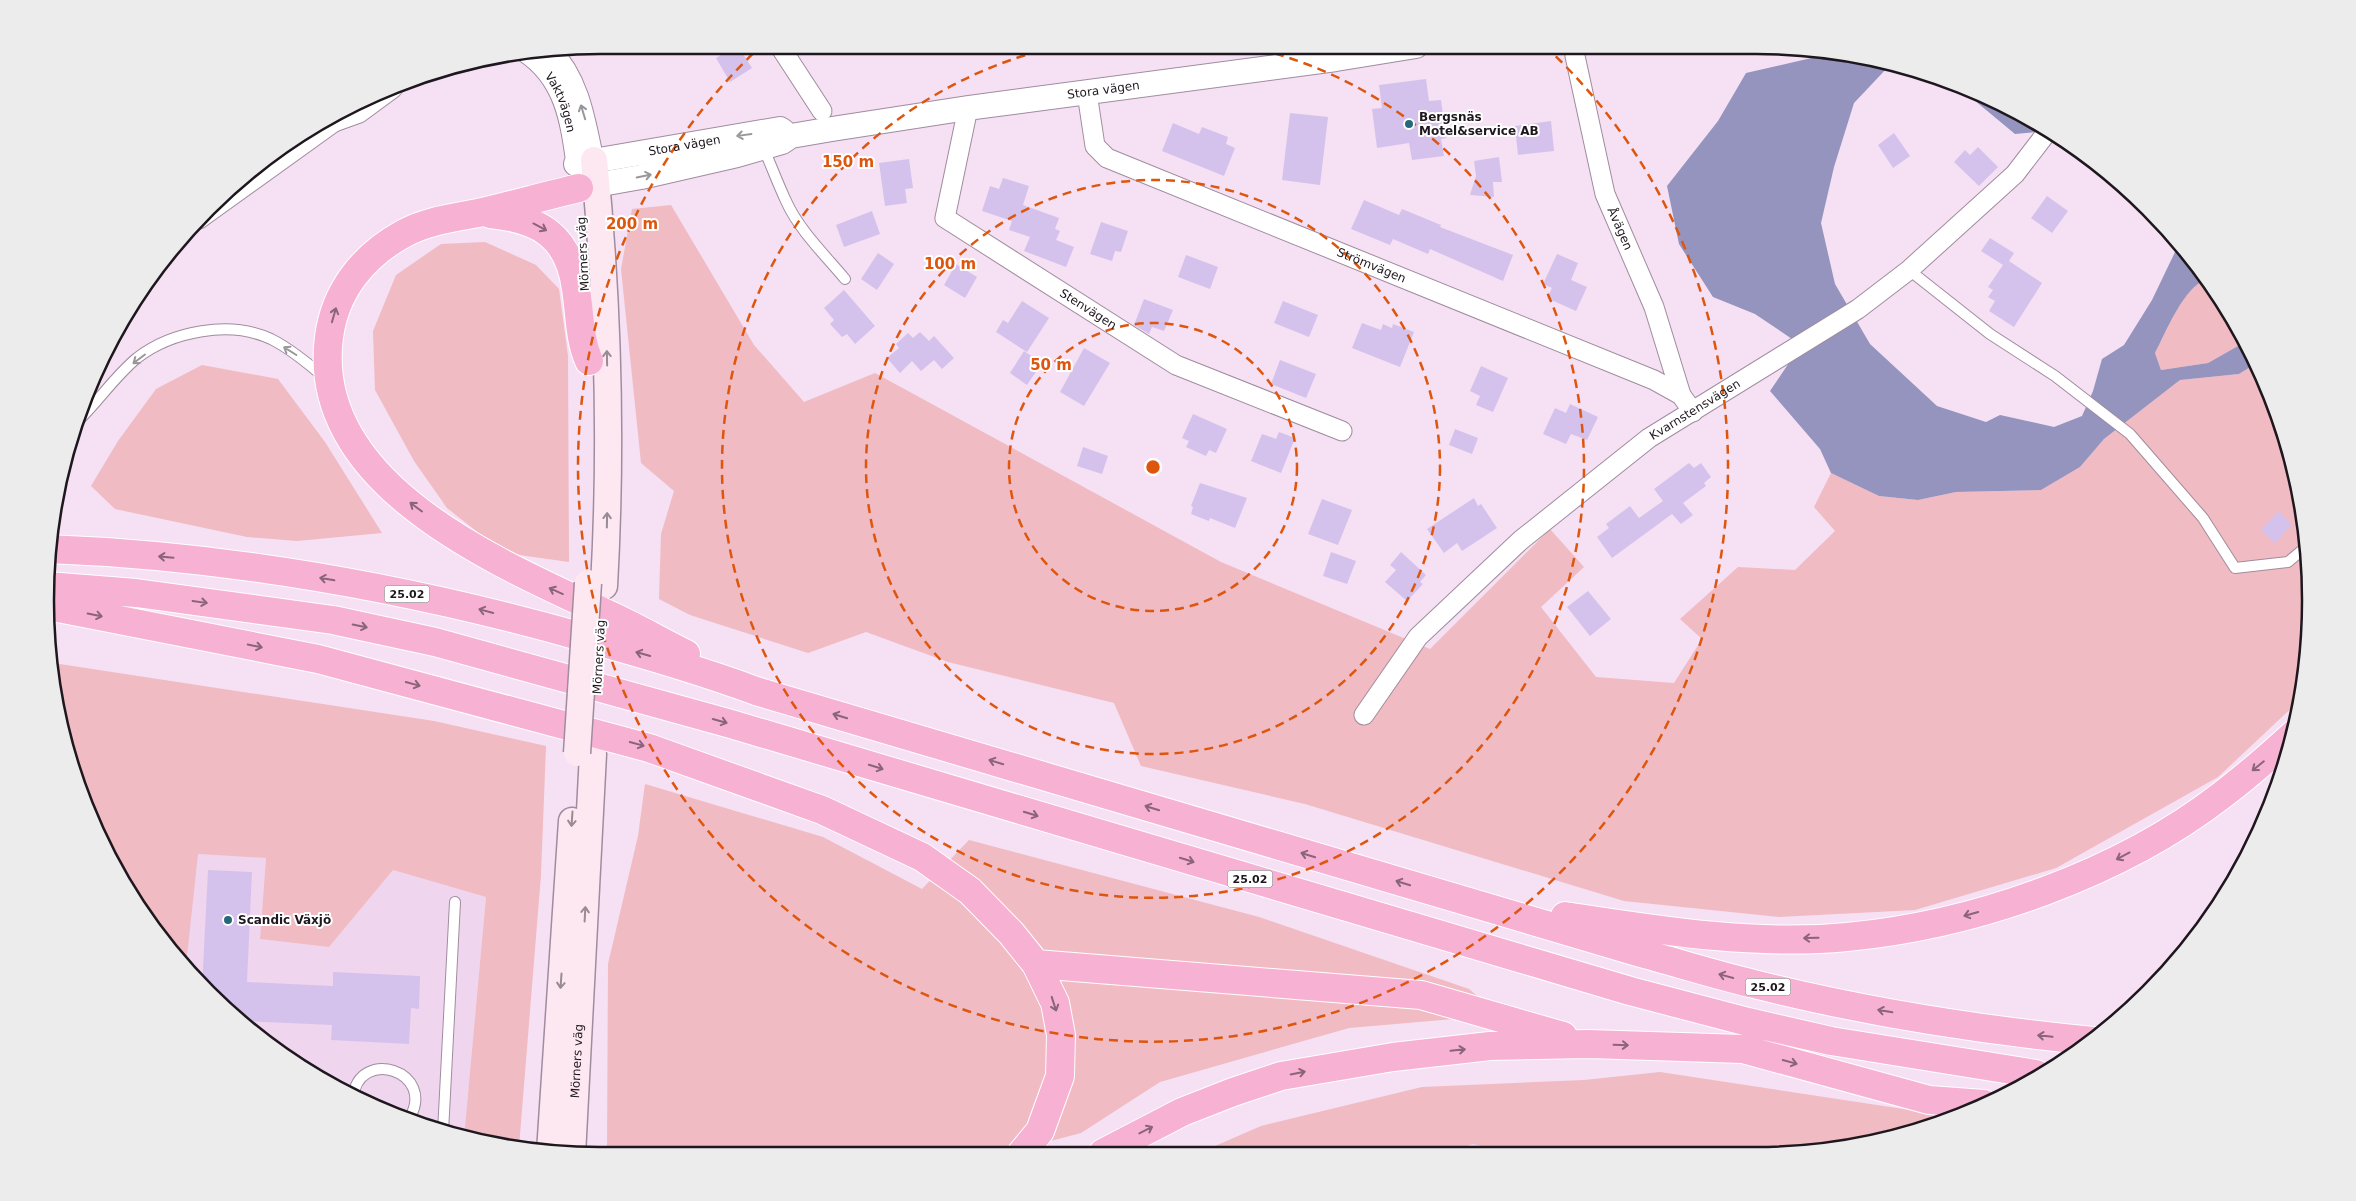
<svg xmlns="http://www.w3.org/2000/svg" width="2356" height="1201" font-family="'DejaVu Sans',sans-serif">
	<rect width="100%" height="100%" fill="#f5e0f4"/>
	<path fill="#f0d5ef" d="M197,854L266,858L260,939L329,947L393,870L486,897L464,1138L355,1099L292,1062L208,993L186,966Z
		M1473,1144L1504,1152H1448Z"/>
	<path fill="#f0bbc2" d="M671,205L754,345L804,402L875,373L1221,562L1430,649L1550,529L1584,567L1541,607L1596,677L1674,683L1702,639L1680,619L1738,567L1795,570L1835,531L1814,507L1831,473L1879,496L1918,500L1956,492L2041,490L2080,467L2104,439L2180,380L2239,374L2255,364L2281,422L2306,528L2310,637L2299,701L2218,777L2056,868L1915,910L1779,917L1624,901L1305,804L1141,766L1114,703L948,662L866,632L808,653L690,615L659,599L661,534L674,491L641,463L621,269L632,209Z
		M485,242L536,265L559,289L568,356L569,562L512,554L480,534L447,508L414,461L375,390L373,331L396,275L441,244Z
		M2206,280L2236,323L2245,342L2208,363L2161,370L2155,353C2165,334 2184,285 2206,280Z
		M202,365L278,379L325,442L382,533L297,541L247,537L115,509L91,486L118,441L156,389Z
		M53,663L434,721L546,746L541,875L519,1147L464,1138L486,897L393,870L329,947L260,939L266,858L198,854L186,966L139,909L102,846L64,745L50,673Z
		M645,784L823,837L922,889L969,840L1259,917L1469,989L1500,1015L1349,1028L1160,1082L1081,1133L1001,1154L607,1155L608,964L638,836Z
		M1660,1072L1956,1117L1828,1151L1504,1152L1473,1144L1448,1152L1199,1153L1261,1126L1422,1087L1584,1080Z"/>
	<path fill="#9494be" d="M1833,53L1899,64L1911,68L1888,67L1854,103L1834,167L1821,223L1835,284L1870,344L1937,406L1986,422L2000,415L2054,427L2082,416L2093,391L2102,359L2124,345L2152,300L2176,250L2181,246L2206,280C2184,286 2165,334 2155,353L2161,370L2208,363L2245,342L2255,364L2239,374L2180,380L2104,439L2080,467L2041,490L1956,492L1918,500L1879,496L1831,473L1820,449L1770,391L1801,345L1755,314L1713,297L1679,244L1667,186L1718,121L1746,73Z
		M1956,85L2001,102L2047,131L2015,134Z"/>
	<path fill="#d5c2ec" d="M737,45L752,68L730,82L716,58Z
		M1426,79L1429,101L1441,100L1446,138L1441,139L1444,156L1412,160L1409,143L1377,148L1372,109L1382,108L1379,85Z
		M1290,113L1328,117L1320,185L1282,180Z
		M1551,121L1554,151L1518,155L1515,126Z
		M1173,123L1199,134L1202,127L1228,137L1226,144L1235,148L1224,176L1162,151Z
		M1894,133L1910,156L1893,168L1878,145Z
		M1978,147L1998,167L1979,186L1954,162L1965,150L1970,155Z
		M1499,157L1502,182H1493L1494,197L1470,195L1476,176L1474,161Z
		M909,159L913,188L905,189L907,203L885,206L879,163Z
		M1003,178L1029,186L1023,205L1059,218L1055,229L1060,231L1056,240L1074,247L1066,267L1024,251L1030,237L1009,230L1012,221L982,211L990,186L999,189Z
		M2047,196L2068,211L2052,233L2031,218Z
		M1364,200L1399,215L1402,209L1441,225L1440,227L1513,255L1503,281L1430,249L1428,254L1393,239L1390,245L1351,229Z
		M872,211L880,234L844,247L836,225Z
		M1101,222L1128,231L1121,252L1115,251L1112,261L1090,254Z
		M1990,238L2014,253L2009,261L2042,283L2014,327L1989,311L1995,301L1988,297L1993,290L1988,287L2003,265L1981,251Z
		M878,253L894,264L877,290L861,279Z
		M1557,254L1578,263L1571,280L1587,287L1576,311L1547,298L1552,288L1543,284Z
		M1186,255L1218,267L1210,289L1178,277Z
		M956,264L977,277L965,298L944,285Z
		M844,290L875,326L855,344L847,334L842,337L830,324L834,320L824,308Z
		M1144,299L1173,310L1164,331L1152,327L1149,334L1134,325Z
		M1022,301L1049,318L1027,352L996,332L1003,320L1008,323Z
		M1283,301L1318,315L1309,337L1274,323Z
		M1362,323L1381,330L1383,324L1392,328L1393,324L1414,332L1400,367L1352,348Z
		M920,332L929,341L934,336L954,358L942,369L934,360L921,371L912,361L900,373L887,358L899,348L896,344L908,333L913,338Z
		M1084,348L1110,363L1084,406L1060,392Z
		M1024,351L1042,363L1027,385L1010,373Z
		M1280,360L1316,374L1306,398L1271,384Z
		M1481,366L1508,378L1493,412L1476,405L1480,396L1470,391Z
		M1570,404L1598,417L1587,440L1571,434L1566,444L1543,434L1555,408L1566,413Z
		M1193,414L1227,429L1216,453L1209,450L1206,456L1186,447L1189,441L1182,438Z
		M1455,429L1478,438L1472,454L1449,445Z
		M1279,432L1295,438L1281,473L1251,461L1262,434L1276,439Z
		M1083,447L1108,456L1102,474L1077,466Z
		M1689,463L1694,468L1701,463L1711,477L1704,483L1706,486L1683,503L1693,515L1681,524L1672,514L1612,558L1597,537L1609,528L1606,524L1630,506L1639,518L1663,501L1654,489Z
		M1200,483L1247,498L1235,528L1210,518L1209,521L1191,514L1193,507L1191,506Z
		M1474,498L1478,506L1481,504L1497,528L1462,551L1457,543L1444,553L1427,529Z
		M1322,499L1352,510L1338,545L1308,534Z
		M2278,511L2292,524L2275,543L2261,530Z
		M1331,552L1356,561L1347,584L1323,576Z
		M1401,552L1426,575L1420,582L1423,584L1407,601L1385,582L1396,570L1390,565Z
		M1588,591L1611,619L1590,636L1567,607Z
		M208,870L252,872L247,982L333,986V972L420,976L419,1009L411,1008L409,1044L331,1040L332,1025L241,1021L208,993L202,987Z"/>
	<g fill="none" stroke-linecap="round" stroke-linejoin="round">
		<defs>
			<path id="service" d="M763,147C771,165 778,184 786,201C799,230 825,255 845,279
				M1909,270L1990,334L2055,376L2130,434L2203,518L2235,568L2288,562L2307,546
				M77,422C98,402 115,376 137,358C172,331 230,320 271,339C291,349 309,364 326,379
				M353,1098C358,1046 438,1071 409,1119
				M443,1132L455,902"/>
			<g id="minor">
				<path d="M779,45L822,111"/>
				<path d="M551,50C580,79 586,122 594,160"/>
				<path id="s1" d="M524,52C564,78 570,120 576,164"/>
				<path id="s2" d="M1575,56L1605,194L1654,307L1681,395"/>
				<path id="s3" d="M1087,93L1095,146L1107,158L1654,380L1681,395L1693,412"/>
				<path id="s4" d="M968,108L945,218L1176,365L1342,431"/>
				<path d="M334,122L359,113L393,88"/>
				<path d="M199,219L334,122L345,109"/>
				<path id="s5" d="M1364,715L1418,637L1521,540L1649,438L1858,309L1909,270L2015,174L2048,131"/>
			</g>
			<g id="tertiary">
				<path id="s6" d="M576,164L780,129L783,131"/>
				<path id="s7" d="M579,188L641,177L737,155L782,142L791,136L832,129L968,108L1336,59L1416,46"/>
			</g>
			<g id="secondary">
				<path d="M594,160C608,301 612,444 604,586"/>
				<path d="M550,1152L572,821"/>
				<path id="s8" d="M572,1155L593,754"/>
			</g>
			<path id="motorway" d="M579,188C545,196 512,205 478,213C453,218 426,221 403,234C363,256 335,291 329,337C309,488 506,566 616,618C639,629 662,642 686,654
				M490,214C540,219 569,236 576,289C580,314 579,338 589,361
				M48,549C231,556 410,588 586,638C644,654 700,670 756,691L1641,953C1678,963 1716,975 1754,984C1865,1012 1980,1030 2093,1041
				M47,586L136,593L333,620L435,642L731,724L1630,991L1748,1022L1831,1041L2036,1074
				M48,606L318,659L649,748L822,810L922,857L970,891L1011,933L1036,964L1055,1003L1061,1035L1060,1076L1040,1131L1021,1154
				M1565,916C1657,930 1754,946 1847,937C1975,925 2120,874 2222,795C2247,776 2271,755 2294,734
				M1036,964L1421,995L1563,1036
				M1103,1153L1182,1112L1233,1092L1281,1076L1393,1057L1490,1046L1589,1044L1743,1049L1929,1100L1984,1104"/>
		</defs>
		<use href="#service" stroke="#a08c9f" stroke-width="12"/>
		<use href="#minor" stroke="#a08c9f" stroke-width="21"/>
		<use href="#tertiary" stroke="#a08c9f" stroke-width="26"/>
		<use href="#secondary" stroke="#a08c9f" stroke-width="29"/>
		<use href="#motorway" stroke="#fff" stroke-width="30"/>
		<use href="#service" stroke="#fff" stroke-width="10"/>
		<use href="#minor" stroke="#fff" stroke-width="19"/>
		<use href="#tertiary" stroke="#fff" stroke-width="24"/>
		<use href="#secondary" stroke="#fde8f2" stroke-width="26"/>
		<use href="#motorway" stroke="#f7b2d3" stroke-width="28"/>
		<defs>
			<path id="secondary-bridge" d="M577,753L588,583"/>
		</defs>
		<use href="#secondary-bridge" stroke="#a08c9f" stroke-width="29" stroke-linecap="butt"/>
		<use href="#secondary-bridge" stroke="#fde8f2" stroke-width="26"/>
	</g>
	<defs><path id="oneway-shaft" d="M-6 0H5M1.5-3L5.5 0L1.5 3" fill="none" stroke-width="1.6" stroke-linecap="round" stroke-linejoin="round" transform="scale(1.25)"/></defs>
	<g stroke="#9a979a">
		<use href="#oneway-shaft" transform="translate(583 112) rotate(-107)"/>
		<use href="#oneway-shaft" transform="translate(744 135) rotate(172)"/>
		<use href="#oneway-shaft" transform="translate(644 176) rotate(-12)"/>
		<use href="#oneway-shaft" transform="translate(290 351) rotate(-148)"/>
		<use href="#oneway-shaft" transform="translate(139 359) rotate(143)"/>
	</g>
	<g stroke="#8a6478">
		<use href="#oneway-shaft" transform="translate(540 227) rotate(28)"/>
		<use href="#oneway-shaft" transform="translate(334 315) rotate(-74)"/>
		<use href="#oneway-shaft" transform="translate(416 507) rotate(-143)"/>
		<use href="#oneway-shaft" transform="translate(166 557) rotate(-175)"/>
		<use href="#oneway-shaft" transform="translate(327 579) rotate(-170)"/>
		<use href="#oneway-shaft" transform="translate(556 591) rotate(-156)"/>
		<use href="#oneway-shaft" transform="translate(200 602) rotate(8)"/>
		<use href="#oneway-shaft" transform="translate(486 611) rotate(-165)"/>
		<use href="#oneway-shaft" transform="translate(95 615) rotate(11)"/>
		<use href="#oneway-shaft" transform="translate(360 626) rotate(12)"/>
		<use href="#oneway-shaft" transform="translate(255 646) rotate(12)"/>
		<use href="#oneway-shaft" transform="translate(643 654) rotate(-164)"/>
		<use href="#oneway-shaft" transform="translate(413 684) rotate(15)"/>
		<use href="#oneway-shaft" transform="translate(840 716) rotate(-163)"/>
		<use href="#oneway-shaft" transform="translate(720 721) rotate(16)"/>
		<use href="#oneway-shaft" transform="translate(637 744) rotate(15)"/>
		<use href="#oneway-shaft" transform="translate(996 762) rotate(-163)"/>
		<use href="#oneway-shaft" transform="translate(2258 766) rotate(141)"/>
		<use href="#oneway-shaft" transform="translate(876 767) rotate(17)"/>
		<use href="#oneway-shaft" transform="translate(1152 808) rotate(-163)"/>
		<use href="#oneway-shaft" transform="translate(1031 814) rotate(17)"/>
		<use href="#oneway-shaft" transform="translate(1308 855) rotate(-163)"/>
		<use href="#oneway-shaft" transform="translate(2123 856) rotate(152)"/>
		<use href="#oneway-shaft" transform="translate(1187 860) rotate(17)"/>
		<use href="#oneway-shaft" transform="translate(1403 883) rotate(-163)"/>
		<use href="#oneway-shaft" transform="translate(1971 914) rotate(164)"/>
		<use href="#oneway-shaft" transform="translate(1811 938) rotate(179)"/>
		<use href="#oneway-shaft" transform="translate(1726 976) rotate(-165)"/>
		<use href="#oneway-shaft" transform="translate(1054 1004) rotate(72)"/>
		<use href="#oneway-shaft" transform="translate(1885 1011) rotate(-170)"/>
		<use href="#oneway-shaft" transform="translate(2045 1036) rotate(-174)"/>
		<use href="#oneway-shaft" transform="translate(1621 1045) rotate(2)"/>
		<use href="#oneway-shaft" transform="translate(1458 1050) rotate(-6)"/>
		<use href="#oneway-shaft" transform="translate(1790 1062) rotate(15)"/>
		<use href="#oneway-shaft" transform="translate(1298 1073) rotate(-11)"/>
		<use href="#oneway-shaft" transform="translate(1146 1130) rotate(-27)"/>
	</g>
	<g stroke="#998a93">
		<use href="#oneway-shaft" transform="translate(607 358) rotate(-91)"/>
		<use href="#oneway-shaft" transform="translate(607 520) rotate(-89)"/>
		<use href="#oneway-shaft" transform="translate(572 819) rotate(94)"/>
		<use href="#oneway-shaft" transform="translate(585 914) rotate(-87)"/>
		<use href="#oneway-shaft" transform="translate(561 981) rotate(94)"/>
	</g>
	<g fill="none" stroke="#de560d" stroke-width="2.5" stroke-dasharray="9 6">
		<circle cx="1153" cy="467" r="144"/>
		<circle cx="1153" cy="467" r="287"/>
		<path d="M1246 46A431 431 0 1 1 1060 46"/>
		<path d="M1545 46A575 575 0 1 1 761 46"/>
	</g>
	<g fill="#26687b" stroke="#fff" stroke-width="2">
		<circle cx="1409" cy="124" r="5"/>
		<circle cx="228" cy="920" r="5"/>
	</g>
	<g text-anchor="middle" stroke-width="4" stroke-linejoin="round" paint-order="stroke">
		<g fill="#fff" stroke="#625d62" stroke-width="1">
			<rect x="384.5" y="585.5" width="45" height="17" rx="4"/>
			<rect x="1227.5" y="870.5" width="45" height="17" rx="4"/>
			<rect x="1745.5" y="978.5" width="45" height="17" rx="4"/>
		</g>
		<g font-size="11" font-weight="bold" fill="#1e171e">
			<text x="407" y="598">25.02</text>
			<text x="1250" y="883">25.02</text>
			<text x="1768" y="991">25.02</text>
		</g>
		<g font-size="12" fill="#1e171e" stroke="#fff">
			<text dy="4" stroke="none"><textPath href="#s7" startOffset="535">Stora vägen</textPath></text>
			<text dy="4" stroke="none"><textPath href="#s1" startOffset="64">Vaktvägen</textPath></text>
			<text dy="4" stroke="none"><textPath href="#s6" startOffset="110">Stora vägen</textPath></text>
			<text dy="4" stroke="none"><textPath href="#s2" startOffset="179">Åvägen</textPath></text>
			<text transform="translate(583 254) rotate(-93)" y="4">Mörners väg</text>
			<text dy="4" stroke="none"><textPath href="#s3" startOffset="356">Strömvägen</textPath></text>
			<text dy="4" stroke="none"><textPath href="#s4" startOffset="282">Stenvägen</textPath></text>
			<text dy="4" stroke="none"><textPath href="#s5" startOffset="454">Kvarnstensvägen</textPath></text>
			<text transform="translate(599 657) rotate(-87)" y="4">Mörners väg</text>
			<text dy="4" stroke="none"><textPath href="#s8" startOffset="94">Mörners väg</textPath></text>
		</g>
		<g font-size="12" font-weight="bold" fill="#1e171e" stroke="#fff" text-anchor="start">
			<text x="1419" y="121">Bergsnäs<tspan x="1419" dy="14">Motel&amp;service AB</tspan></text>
			<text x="238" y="924">Scandic Växjö</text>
		</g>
	</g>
	<path d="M0 0H2356V1201H0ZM600 54H1756A546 546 0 0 1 2302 600V601A546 546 0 0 1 1756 1147H600A546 546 0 0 1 54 601V600A546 546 0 0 1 600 54Z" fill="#edeced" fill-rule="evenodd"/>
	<path fill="none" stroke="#1e171e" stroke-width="2.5" d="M600 54H1756A546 546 0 0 1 2302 600V601A546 546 0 0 1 1756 1147H600A546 546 0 0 1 54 601V600A546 546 0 0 1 600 54Z"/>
	<circle cx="1153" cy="467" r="8" fill="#de560d" stroke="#fff" stroke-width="2.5"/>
	<g font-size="15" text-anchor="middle" font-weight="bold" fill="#de560d" stroke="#fff" stroke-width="4" stroke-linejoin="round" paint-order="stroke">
		<text x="848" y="167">150 m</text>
		<text x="632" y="229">200 m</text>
		<text x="950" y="269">100 m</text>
		<text x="1051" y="370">50 m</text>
	</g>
</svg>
